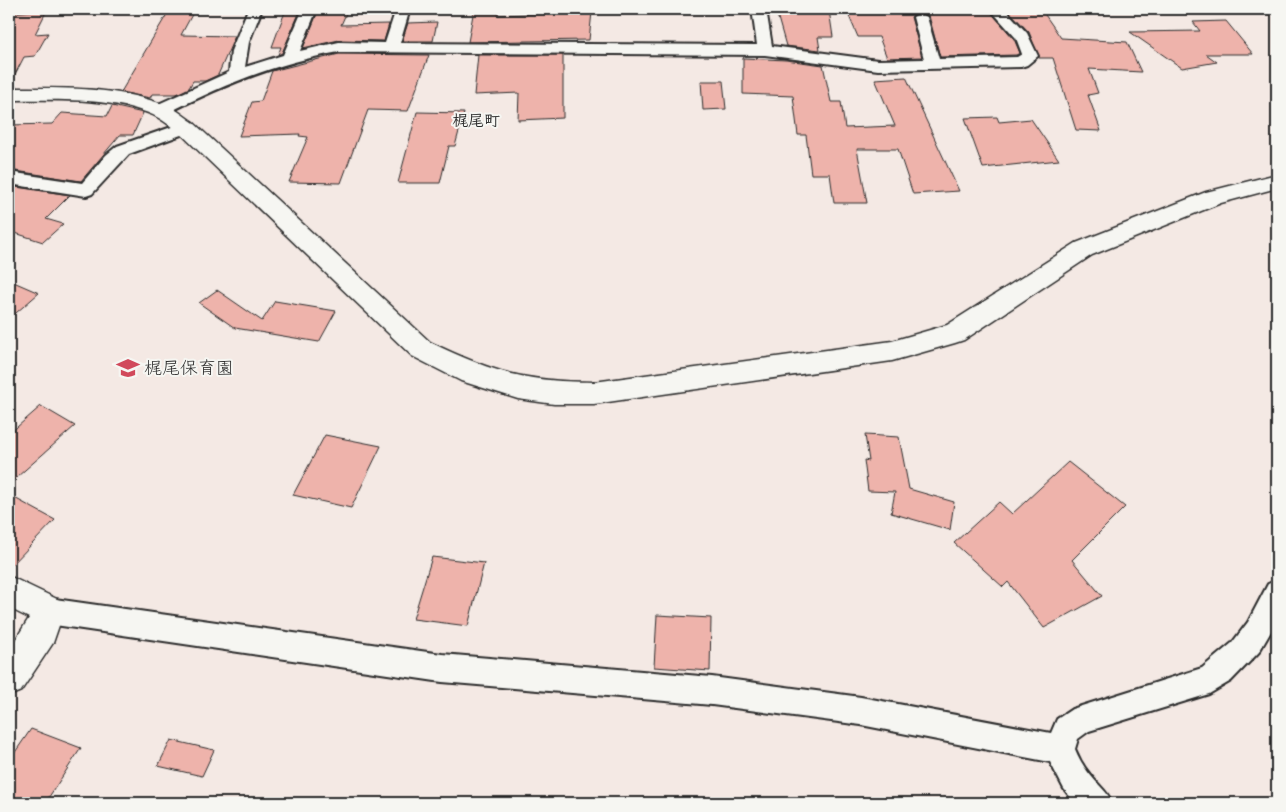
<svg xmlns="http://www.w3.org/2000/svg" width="1286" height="812" font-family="'Balsamiq Sans','Klee One',sans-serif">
	<rect width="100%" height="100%" fill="#f4e9e4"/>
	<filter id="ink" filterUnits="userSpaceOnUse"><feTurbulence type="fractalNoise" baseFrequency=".02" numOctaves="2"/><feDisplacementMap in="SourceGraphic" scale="10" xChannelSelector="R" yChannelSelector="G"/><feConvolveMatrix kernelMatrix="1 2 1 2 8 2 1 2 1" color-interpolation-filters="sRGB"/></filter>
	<g filter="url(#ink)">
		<path fill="#eeb3ab" stroke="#2b2b2b" d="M170,9H195L181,35L235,36L218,75L205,81H193L189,88L177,94H152L150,98L121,92Z
			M286,9H301L282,53L278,55L281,47H272Z
			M319,9H348L341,25L389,24L384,41L339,40L303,48Z
			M474,9H499L498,15L592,12L589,40L468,42Z
			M846,9H988L1014,39L1020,53L1016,55L940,57L929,16L919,11L911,17L922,57L887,58L879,37H858Z
			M1007,9H1041L1061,38L1127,42L1141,72L1089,69L1098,93L1088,95L1101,131L1076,130L1053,58H1039L1029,32Z
			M47,10L35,34L48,33L35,56L24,57L9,86V13Z
			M829,10L833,37H818L820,50L786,46L776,11Z
			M1226,21L1253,54H1206L1217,62L1182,68L1130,32L1200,31L1193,22Z
			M437,22L433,41H402L408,23Z
			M339,54L429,55L408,111L368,110L341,183L289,182L308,137L299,136L300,134L239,136L252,102L261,101L272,71Z
			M478,55H563V118L518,120L519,93L474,95Z
			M743,58L786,60L823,65L831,102H841L845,128L895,126L875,79L906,77L959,191L913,194L898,149H857L867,203H834L830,174H811L806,135H798L793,96L743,94Z
			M701,81H723L726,109L703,110Z
			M112,106L143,113L133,135H120L81,181L9,170V125L52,124L62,113L107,116Z
			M417,112L464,113L455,146H449L440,183H398Z
			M997,117L999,122L1031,119L1059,160L983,168L965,118Z
			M9,186L70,195L46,219L63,224L43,242L9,231Z
			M9,280L39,293L9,319Z
			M217,290L262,321L275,301L336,311L319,342L235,328L199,303Z
			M41,406L75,426L9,484V434Z
			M325,435L381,446L351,508L293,495Z
			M865,435L899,437L909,489L954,502L950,530L891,513L895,492L868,491L864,460L869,461Z
			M1068,462L1125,507L1072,560L1102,596L1044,628L1008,582L1003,587L954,543L999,502L1012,514Z
			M9,495L55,520L9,568Z
			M432,557L484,563L468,626L413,619Z
			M657,615L711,618L710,671L654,667Z
			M31,729L81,748L45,803H9V761Z
			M171,740L214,750L202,776L158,766Z"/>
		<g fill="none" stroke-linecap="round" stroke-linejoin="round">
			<defs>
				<path id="minor" d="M248,9H262L249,42L245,67L283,55L303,9H317L300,51L339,42L385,43L396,9H410L400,43L757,45L752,9H766L772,46L878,60L924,59L913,17L920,13L927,17L939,59L1017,57L1022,54L1016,38L990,9H1005L1027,33L1038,56L1027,65L1021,67L878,70L765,55L339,52C277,63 222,85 166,114H154L152,110L154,106L229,72L231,51Z
					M186,122L192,123L194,127L192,131L129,154L92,194L86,196L9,184V172L82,183L106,155L117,146Z
					M1277,580V621L1259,652L1231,681L1209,694L1089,731L1078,739L1075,749C1079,759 1085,769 1092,777C1100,787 1108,792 1112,803H1075L1064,789L1050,762L861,725L712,705L442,682L48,624L39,620L35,611L39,602L48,598L442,654L712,677L861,697L1051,733L1057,719L1072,709L1202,668L1232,643L1248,622L1268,584Z"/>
				<path id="tertiary" d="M9,88C61,88 118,86 167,106C177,109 185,117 193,122L430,342C492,372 524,382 594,382L892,341L947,325L1076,243L1206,192L1277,174V188L1221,203L1092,255L964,340L955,343L892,361L594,404H554L518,399L461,381L412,356L179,132C170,126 162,119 153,115C112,97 53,100 9,100Z
					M9,576L59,600L64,611L53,643L21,691L9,696V650L29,618L9,608Z"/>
			</defs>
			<use href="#minor" stroke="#2b2b2b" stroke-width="4"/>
			<use href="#tertiary" stroke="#2b2b2b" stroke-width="3"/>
			<use href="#minor" fill="#f6f6f2" fill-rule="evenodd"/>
			<use href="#tertiary" fill="#f6f6f2" fill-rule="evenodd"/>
		</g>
	</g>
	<defs>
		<symbol id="school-bare" viewBox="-9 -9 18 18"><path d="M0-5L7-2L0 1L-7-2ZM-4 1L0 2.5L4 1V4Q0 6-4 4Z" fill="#d1495b" stroke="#f6f6f2" stroke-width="2.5" paint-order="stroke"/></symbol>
	</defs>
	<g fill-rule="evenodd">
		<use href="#school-bare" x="112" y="352" width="32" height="32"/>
	</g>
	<g text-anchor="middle" stroke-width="4" stroke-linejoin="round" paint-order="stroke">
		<g font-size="16" font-weight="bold" fill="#2b2b2b" stroke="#f6f6f2">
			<text x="476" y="126">梶尾町</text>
		</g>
		<g font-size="18" fill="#2b2b2b" stroke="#f6f6f2" text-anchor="start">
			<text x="144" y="374">梶尾保育園</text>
		</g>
	</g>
	<rect width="1286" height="812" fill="none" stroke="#f6f6f2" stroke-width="30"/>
	<rect x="15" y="15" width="1256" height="782" fill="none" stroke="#2b2b2b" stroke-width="2" filter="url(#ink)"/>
</svg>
